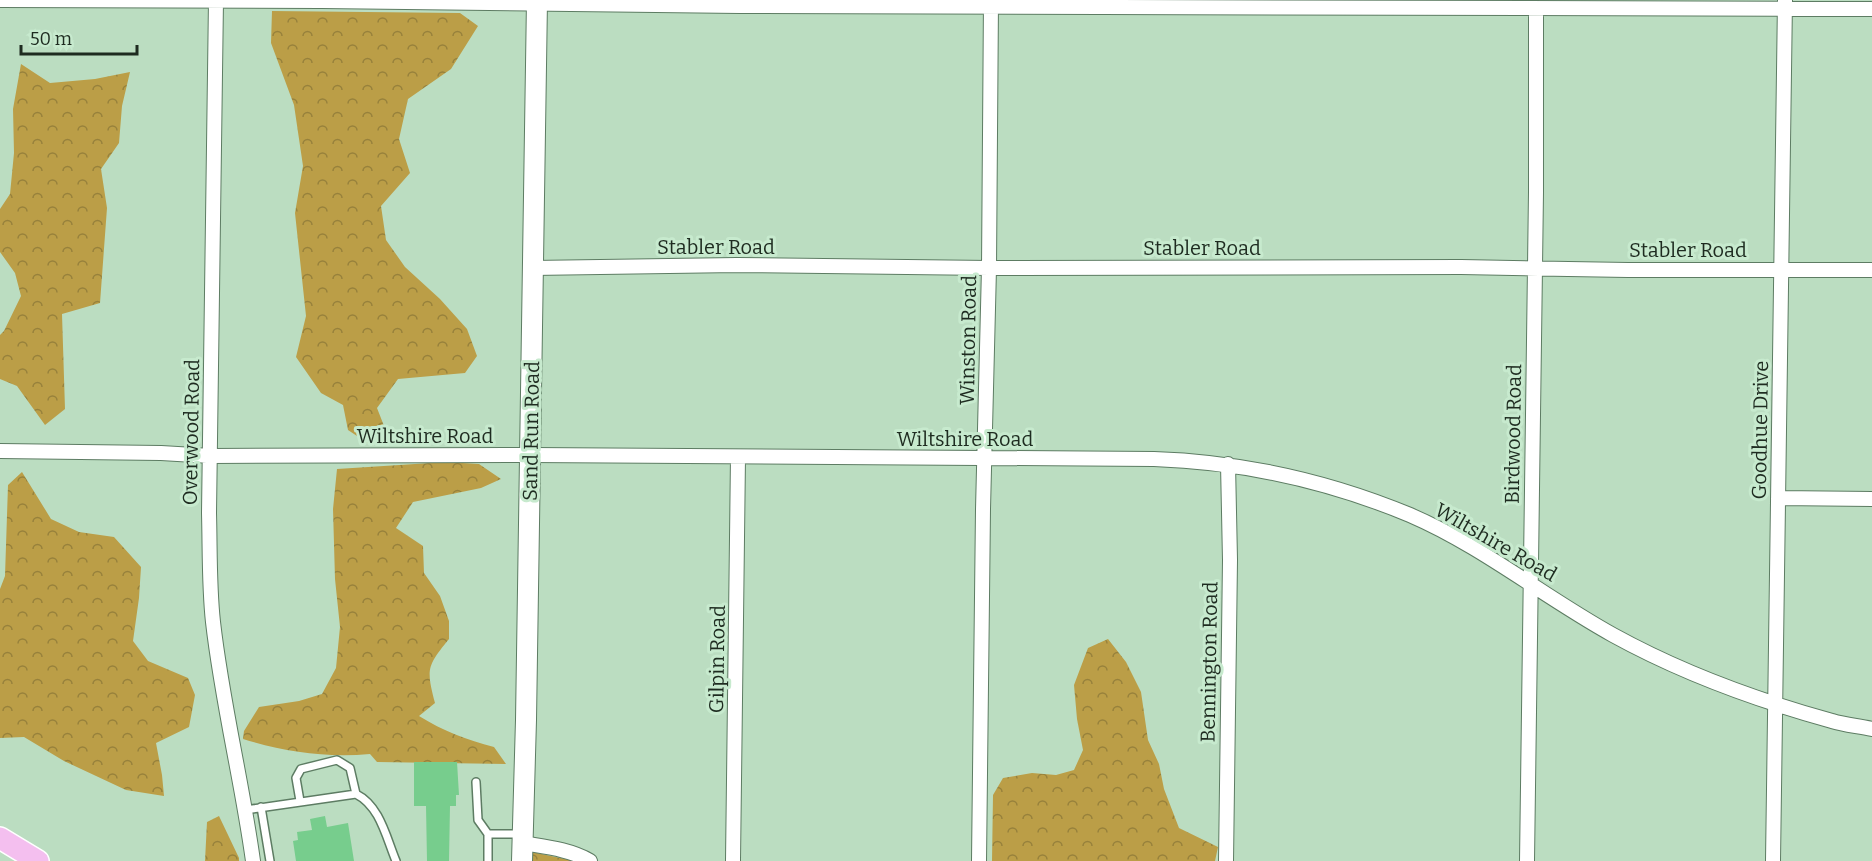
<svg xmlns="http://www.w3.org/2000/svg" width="1872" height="861" font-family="Bitter,serif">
	<defs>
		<pattern id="forest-crowns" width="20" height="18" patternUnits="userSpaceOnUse" patternTransform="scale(1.5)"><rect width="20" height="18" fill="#bb9e47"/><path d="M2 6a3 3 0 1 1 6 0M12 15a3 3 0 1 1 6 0" fill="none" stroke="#97813b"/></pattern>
	</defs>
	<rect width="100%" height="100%" fill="#bbddc1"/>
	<path fill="url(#forest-crowns)" d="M272,11L460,13L478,26L451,69L408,99L399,139L410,173L381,206L386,240L405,267L440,299L467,329L477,356L465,373L398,379L377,408L386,431L372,446L348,430L343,405L321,393L296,357L306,316L295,213L303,166L294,105L271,43Z
		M21,64L50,83L95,79L130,72L122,106L119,143L101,169L107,208L100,303L62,314L65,409L45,425L17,386L0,379V335L4,331L21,296L15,273L0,252V209L10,194L14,153L13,109Z
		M446,462L479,464L501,479L481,488L413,502L396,528L423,546L424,573L440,596L449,621V639C427,666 426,669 435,703L419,716C443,731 467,740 494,747L506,764L377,762L370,754C327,758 284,752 243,739L244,731L259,707L299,701L322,694L336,668L340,627L335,579L333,509L337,469Z
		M22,472L51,519L79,532L114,537L141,567L139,598L133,641L148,661L188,678L195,695L189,727L156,743L162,775L164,796L126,790L64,761L24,737L0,738V589L5,576L8,485Z
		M1108,639L1126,662L1141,692L1148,740L1159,764L1164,789L1179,828L1218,847L1215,861H992L993,795L1003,778L1032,773L1056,775L1074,770L1083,750L1077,719L1074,685L1088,648Z
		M219,816L239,858V861H205L207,822Z
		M532,852L570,860L572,861H532Z"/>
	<path fill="#77cd8d" d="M414,762H457L459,795H456V806H450L449,861H427L426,806H414Z
		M325,816L327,827L348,823L354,861H296L293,841L298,840L297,832L312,830L310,819Z"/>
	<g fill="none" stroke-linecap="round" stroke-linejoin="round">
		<defs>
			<path id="lane" d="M476,782L478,820L488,834H520
				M300,801L296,778L301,769L337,760L350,768L356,794
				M261,807L270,861
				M245,810L356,794C380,806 386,837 396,861
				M488,834V861"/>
			<path id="street" d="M0,0L322,1L740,6L1872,9
				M216,0L209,513C210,549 209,586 213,622C222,702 242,781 253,861
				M532,268L737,265L989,268L1461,267L1628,270H1872
				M0,451L161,453L211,456L531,455L1154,459C1242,462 1328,481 1410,515C1482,546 1544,597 1613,635C1682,673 1756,700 1832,721C1845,725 1859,726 1872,729
				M1778,498L1872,499
				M522,843C545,847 569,849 590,861
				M733,861L738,457
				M979,861L983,509L989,268L991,0
				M1226,861L1230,560L1228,464
				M1527,861L1536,192V8
				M1773,861L1785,0"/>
			<path id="secondary" d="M522,861L526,720L537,0"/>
			<path id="primary" d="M0,838L38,861"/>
		</defs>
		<use href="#lane" stroke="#5d7c63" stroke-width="10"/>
		<use href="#street" stroke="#5d7c63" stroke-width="16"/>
		<use href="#secondary" stroke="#5d7c63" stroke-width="22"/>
		<use href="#primary" stroke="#fff" stroke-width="24"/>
		<use href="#lane" stroke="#fff" stroke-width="7"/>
		<use href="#street" stroke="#fff" stroke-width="14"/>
		<use href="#secondary" stroke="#fff" stroke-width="20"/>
		<use href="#primary" stroke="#f4bfef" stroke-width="21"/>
	</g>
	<g text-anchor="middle" stroke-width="6" stroke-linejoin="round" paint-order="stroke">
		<g font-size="20" fill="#1e2b20" stroke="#c7eace">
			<text x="716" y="254">Stabler Road</text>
			<text x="1202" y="255">Stabler Road</text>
			<text x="1688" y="257">Stabler Road</text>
			<text transform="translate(968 340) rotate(-89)" y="7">Winston Road</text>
			<text transform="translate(1760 430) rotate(-89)" y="7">Goodhue Drive</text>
			<text transform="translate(531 431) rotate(-89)" y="7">Sand Run Road</text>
			<text transform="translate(191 432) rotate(-89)" y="7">Overwood Road</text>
			<text transform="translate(1513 434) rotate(-89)" y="7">Birdwood Road</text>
			<text x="425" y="443">Wiltshire Road</text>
			<text x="965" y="446">Wiltshire Road</text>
			<text transform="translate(1496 542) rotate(30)" y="7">Wiltshire Road</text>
			<text transform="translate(717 659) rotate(-89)" y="7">Gilpin Road</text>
			<text transform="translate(1209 662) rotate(-89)" y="7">Bennington Road</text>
		</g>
	</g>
	<path d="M21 45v9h116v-9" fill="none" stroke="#1e2b20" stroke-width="3"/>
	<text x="30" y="45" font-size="18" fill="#1e2b20" stroke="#c7eace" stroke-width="4.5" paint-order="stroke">50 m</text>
</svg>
